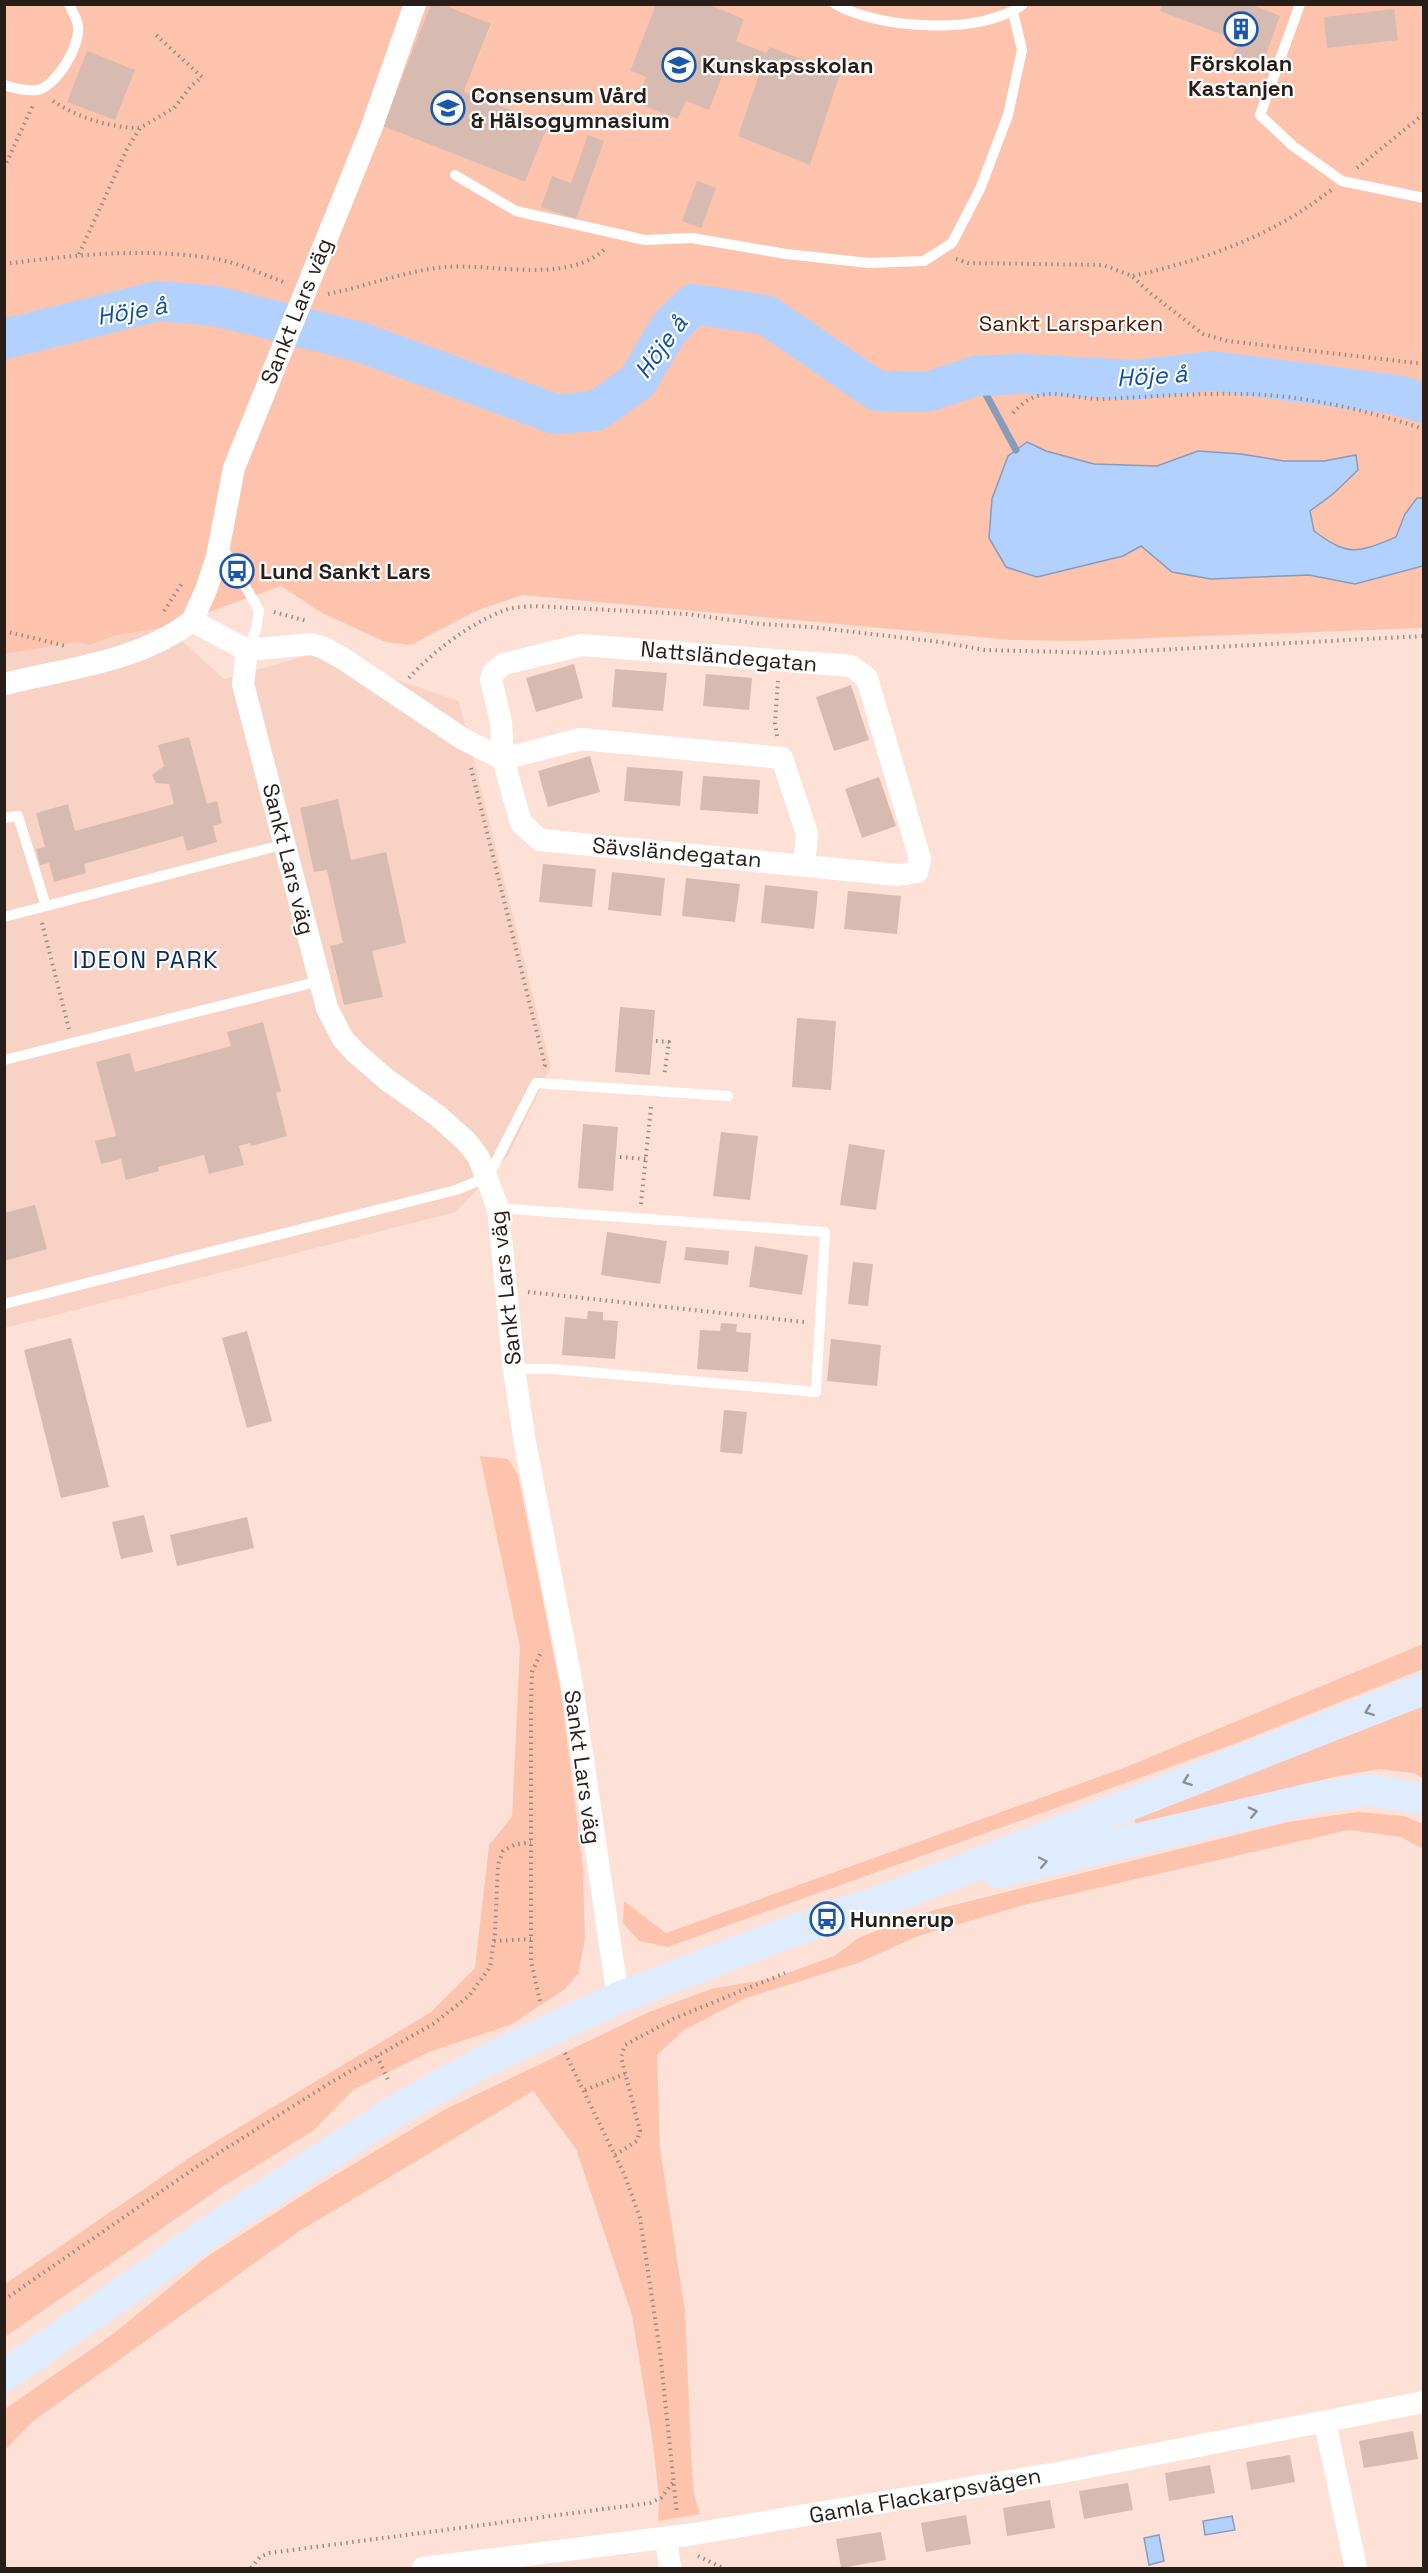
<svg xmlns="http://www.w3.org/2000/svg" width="1428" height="2573" font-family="'Space Grotesk',sans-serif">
	<rect width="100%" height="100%" fill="#fee1d6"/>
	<path fill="#f8d3c5" d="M167,627L224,679L316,653L459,701L551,1067L508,1156L456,1212L5,1328V654Z"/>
	<path fill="#fdc3ac" d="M5,5H431L384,126L525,182L548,125L464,91L491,25L441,5H656L630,71L646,77L636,102L678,119L686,101L709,109L744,19L707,5H1423V628L1074,641L1011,640L522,595L476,611L411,645L385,642L322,613L281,586L167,627L113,636L90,645L78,642L5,654Z
		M480,1456L508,1459L518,1475L561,1692L583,1868L585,1940L578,1974L564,1990L510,2025L429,2052L353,2090L313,2131L219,2189L5,2337V2284L195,2154L431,2012L475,1968L489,1845L512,1817L520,1647Z
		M1423,1644V1669L1237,1743L668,1947L639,1941L623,1923L624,1901L666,1933L1126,1767Z
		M1423,1704V1778L1413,1773L1379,1769L1334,1777L1136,1826L1134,1814Z
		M1358,1812L1404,1816L1423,1824V1849L1401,1837L1348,1830L1024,1905L918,1936L858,1963L746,1998L684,2030L657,2055L660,2148L685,2311L691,2453L694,2494L700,2514L658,2521L659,2498L653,2444L632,2315L576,2149L533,2091L298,2232L32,2422L5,2450V2409L113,2334L208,2256L317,2186L442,2111L649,2012L711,1989L774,1978L834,1956L860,1937L934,1910L1288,1822Z"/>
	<path fill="#b2d1fe" stroke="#889bb9" stroke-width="1.5" d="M1027,442L1046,451L1094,464L1157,466L1198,451L1241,454L1284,461H1324L1356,455L1358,470L1333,494L1310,511L1314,531C1349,557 1357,553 1396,537L1405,514L1417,498H1423V566L1355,584L1309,575L1211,579L1172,572L1141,546L1123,556L1037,577L1006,567L989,538L992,499L1008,456Z
		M1232,2516L1235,2530L1205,2535L1203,2521Z
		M1159,2535L1164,2561L1149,2565L1144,2538Z"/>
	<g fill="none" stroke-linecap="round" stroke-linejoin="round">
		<path stroke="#889bb9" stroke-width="7" d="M976,376L1016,450"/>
		<path stroke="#b2d1fe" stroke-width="40" d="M4,339L158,301L216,306L360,342L555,414L596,411L637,382L669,328L693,304L766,315L877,391L927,392L976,376L1021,374L1134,380L1212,371L1397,395L1424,403"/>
	</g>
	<path fill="#d7bbb0" d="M431,4H441L491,24L464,91L548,125L525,182L383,126Z
		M656,4H707L744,19L736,41L766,53L770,47L840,74L810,165L738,136L760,72L729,59L709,110L686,101L678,119L636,103L646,77L630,71Z
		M1162,4H1250L1280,16L1266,54L1263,52L1258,66L1232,57L1239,41L1160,11Z
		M1394,9L1398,40L1327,48L1324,17Z
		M87,51L135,70L115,120L67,102Z
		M588,135L604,141L576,219L541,207L552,176L571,183Z
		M697,181L716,188L701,228L682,221Z
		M574,664L583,698L536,712L526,678Z
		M615,669L667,673L663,711L612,707Z
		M706,674L752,678L749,710L703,706Z
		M851,685L869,740L834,751L816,697Z
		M189,737L207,804L217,801L222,823L213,826L217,842L187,851L183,836L84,864L86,873L54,882L49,863L40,865L36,849L45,847L36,813L68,804L75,831L174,804L169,784L156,783L152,775L164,766L158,745Z
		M590,756L600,792L548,807L538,771Z
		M627,767L683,771L680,806L624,801Z
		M703,776L760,780L758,814L700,810Z
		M879,777L896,826L862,838L845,789Z
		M338,799L351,860L386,852L406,943L372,951L383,997L344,1005L330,946L343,943L327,870L314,872L300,808Z
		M543,864L596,869L592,907L539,902Z
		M612,872L665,878L661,916L608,910Z
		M686,878L740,884L735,922L682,916Z
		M765,885L818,891L814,929L761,923Z
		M848,891L901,896L897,934L844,929Z
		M620,1007L655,1010L650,1075L615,1072Z
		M797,1018L836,1021L831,1090L792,1087Z
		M263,1022L281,1091L276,1093L287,1136L251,1146L250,1143L239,1146L244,1165L209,1174L204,1155L158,1167L159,1171L126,1180L121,1159L101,1164L95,1141L116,1136L96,1062L130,1053L135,1072L231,1046L227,1032Z
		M583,1124L618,1127L613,1191L578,1188Z
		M721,1132L758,1136L750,1200L713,1196Z
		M849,1144L885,1150L876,1210L840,1205Z
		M35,1205L47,1249L4,1261V1213Z
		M607,1232L667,1241L660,1284L601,1275Z
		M755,1246L808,1255L802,1295L749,1287Z
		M686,1247L729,1251L728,1265L684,1260Z
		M853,1262L873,1264L868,1306L848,1304Z
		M588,1311L603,1312V1320L618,1321L615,1359L562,1355L565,1317L587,1319Z
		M721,1323L737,1324L736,1332L751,1333L748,1372L697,1369L700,1330L720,1331Z
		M247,1331L272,1421L247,1428L222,1338Z
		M71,1338L109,1487L61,1498L24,1350Z
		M831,1339L881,1345L877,1386L827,1381Z
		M724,1410L747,1412L742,1454L720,1452Z
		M144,1515L153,1552L121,1559L112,1522Z
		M247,1517L254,1548L177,1566L170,1535Z
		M1413,2431L1418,2459L1364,2468L1359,2441Z
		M1290,2455L1295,2482L1251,2490L1246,2462Z
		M1210,2465L1215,2493L1169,2501L1165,2473Z
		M1128,2483L1133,2510L1084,2519L1079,2491Z
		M1050,2500L1055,2528L1007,2536L1003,2508Z
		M966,2515L971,2544L926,2552L921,2523Z
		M881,2532L886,2560L841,2568L836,2539Z"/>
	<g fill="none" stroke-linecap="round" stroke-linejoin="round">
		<path stroke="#9f8a82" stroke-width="4" stroke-dasharray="1.5 4.5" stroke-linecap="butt" d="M53,101C77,117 110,128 139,128
			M4,168L33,105
			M1357,168L1424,114
			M79,254L127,149L140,128L174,108L191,86L202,77L155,34
			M956,259L968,263L1103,265L1132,276L1150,293L1203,334L1228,341L1424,364
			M4,264C74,255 146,247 216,259C240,263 264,275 286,283
			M1133,276C1206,259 1271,237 1331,190
			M328,294C367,286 405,271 445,267C493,263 568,285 606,248
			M1013,413C1041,381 1066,399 1102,399C1148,397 1194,393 1239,394C1300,394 1366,410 1424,429
			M164,611L183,582
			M274,612L307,621
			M4,631L66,646
			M409,678C433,651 471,623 505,610C514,607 524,607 533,606L687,614L761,624L811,627L940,642L985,650L1101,653L1424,636
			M777,736L775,723L778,681
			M471,768L545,1065L543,1069
			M42,923L69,1029
			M656,1041L669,1042L664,1076
			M620,1157L646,1159
			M641,1204L651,1107
			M528,1292L804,1322
			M494,1941L531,1939
			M540,2001L531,1961V1703L532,1672L542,1650
			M565,2053L625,2176L640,2218L660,2352L677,2514
			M377,2056L389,2082
			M585,2090L625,2074
			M615,2155L637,2141L640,2131L621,2057L625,2045L673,2019L785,1973
			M4,2300L195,2168L333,2081L433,2024L469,1996L490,1967L495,1934L498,1865L503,1851L514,1845L531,1842
			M698,2556L723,2568
			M251,2568L260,2557L269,2553L650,2503L661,2498L673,2482"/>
		<path stroke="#fff" stroke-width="10" d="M835,4C878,29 983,36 1023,4
			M1300,4L1260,115L1293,146L1342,181L1424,198
			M4,85C13,88 27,91 37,90C56,87 81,45 78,26C77,19 72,11 69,4
			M455,175L516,211L645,240L692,238L786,254L869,263L924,261L952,243L980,189L1008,115L1022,50L1013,12
			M223,548L259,610L256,630L247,650
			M4,818L18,816L46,906
			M4,917L285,844
			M4,1060L320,981
			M498,1208L825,1232L816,1392L554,1369H514
			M4,1304L456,1190L488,1177L536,1083L728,1096"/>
		<path stroke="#fff" stroke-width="22" d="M415,4L371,129L234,468L217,557L206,590L192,621L247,650L311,644L322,647L342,658L463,739L503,759L521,823L540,840L898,875L917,872L920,859L867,678L851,666L582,645L504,664L493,673L491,679L501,722L503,759L581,739L782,758L807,834L804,864
			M247,650L243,684L327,1008L343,1039L356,1053L386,1079L438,1116L466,1141L478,1156L498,1208L514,1369L525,1443L571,1679L618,1998
			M4,684C69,668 138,662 192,621
			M1325,2422L1356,2568
			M666,2538L670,2568
			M423,2568L687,2535L1063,2472L1424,2402"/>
		<path stroke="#dfecfe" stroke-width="32" d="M998,1872L1319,1797L1369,1790L1424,1799
			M4,2376L221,2224L398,2109L487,2060L618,1998L784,1934L904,1893L1424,1689"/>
	</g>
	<defs><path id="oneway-chevron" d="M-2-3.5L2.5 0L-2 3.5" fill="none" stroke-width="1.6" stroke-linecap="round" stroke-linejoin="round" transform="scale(1.5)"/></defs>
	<g stroke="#8c8f97">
		<use href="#oneway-chevron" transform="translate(1369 1711) rotate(159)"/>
		<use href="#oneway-chevron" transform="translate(1187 1781) rotate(159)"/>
		<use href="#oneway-chevron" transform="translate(1253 1812) rotate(-13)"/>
		<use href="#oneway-chevron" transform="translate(1043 1862) rotate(-12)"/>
	</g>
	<defs>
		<symbol id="building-ring" viewBox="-11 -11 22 22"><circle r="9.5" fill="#fff" stroke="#1b58a9" stroke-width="1.5"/><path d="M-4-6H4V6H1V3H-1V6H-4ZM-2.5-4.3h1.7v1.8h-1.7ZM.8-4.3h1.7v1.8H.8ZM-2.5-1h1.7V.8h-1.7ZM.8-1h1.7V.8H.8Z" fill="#1b58a9"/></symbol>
		<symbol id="school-ring" viewBox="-11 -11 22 22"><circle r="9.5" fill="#fff" stroke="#1b58a9" stroke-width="1.5"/><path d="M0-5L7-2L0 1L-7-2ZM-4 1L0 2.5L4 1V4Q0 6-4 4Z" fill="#1b58a9"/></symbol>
		<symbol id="bus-ring" viewBox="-11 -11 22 22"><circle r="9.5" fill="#fff" stroke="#1b58a9" stroke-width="1.5"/><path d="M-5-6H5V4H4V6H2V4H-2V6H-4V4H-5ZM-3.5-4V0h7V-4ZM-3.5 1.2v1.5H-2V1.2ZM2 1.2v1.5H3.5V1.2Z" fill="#1b58a9"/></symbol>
	</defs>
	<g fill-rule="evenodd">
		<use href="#building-ring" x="1222" y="10" width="38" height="38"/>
		<use href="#school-ring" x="660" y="46" width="38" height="38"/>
		<use href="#school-ring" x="429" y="89" width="38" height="38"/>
		<use href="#bus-ring" x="218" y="552" width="38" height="38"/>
		<use href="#bus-ring" x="808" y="1900" width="38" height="38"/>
	</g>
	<g text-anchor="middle" stroke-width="4.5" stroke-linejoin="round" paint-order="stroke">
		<g font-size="22" font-weight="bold" fill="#271d19" stroke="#fff" text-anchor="start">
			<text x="1241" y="71" text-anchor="middle">Förskolan<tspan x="1241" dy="25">Kastanjen</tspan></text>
			<text x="702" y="73">Kunskapsskolan</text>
			<text x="471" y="103">Consensum Vård<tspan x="471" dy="25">&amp; Hälsogymnasium</tspan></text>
			<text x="260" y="579">Lund Sankt Lars</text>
			<text x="850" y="1927">Hunnerup</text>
		</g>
		<g font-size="22" fill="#271d19" stroke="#fff">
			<text transform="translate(296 311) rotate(-68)" y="8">Sankt Lars väg</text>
			<text transform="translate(729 656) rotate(5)" y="8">Nattsländegatan</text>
			<text transform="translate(677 852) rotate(5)" y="8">Sävsländegatan</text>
			<text transform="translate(289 859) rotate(76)" y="8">Sankt Lars väg</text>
			<text transform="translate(505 1288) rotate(-96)" y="8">Sankt Lars väg</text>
			<text transform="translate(583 1767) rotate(82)" y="8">Sankt Lars väg</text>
			<text transform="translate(925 2495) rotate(-10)" y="8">Gamla Flackarpsvägen</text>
		</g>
		<g font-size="22" fill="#511a02" stroke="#fff">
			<text x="1071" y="331">Sankt Larsparken</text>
		</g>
		<g font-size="24" font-style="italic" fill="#1051a5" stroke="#fff">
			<text transform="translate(132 311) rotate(-10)" y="8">Höje å</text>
			<text transform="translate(661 347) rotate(-54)" y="8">Höje å</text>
			<text transform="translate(1152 376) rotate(-4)" y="8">Höje å</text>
		</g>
		<g font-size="24" letter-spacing="1.5" fill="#072e61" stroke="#fff">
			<text x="146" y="968">IDEON PARK</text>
		</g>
	</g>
	<rect width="1428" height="2573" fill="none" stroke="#271d19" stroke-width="12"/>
</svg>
